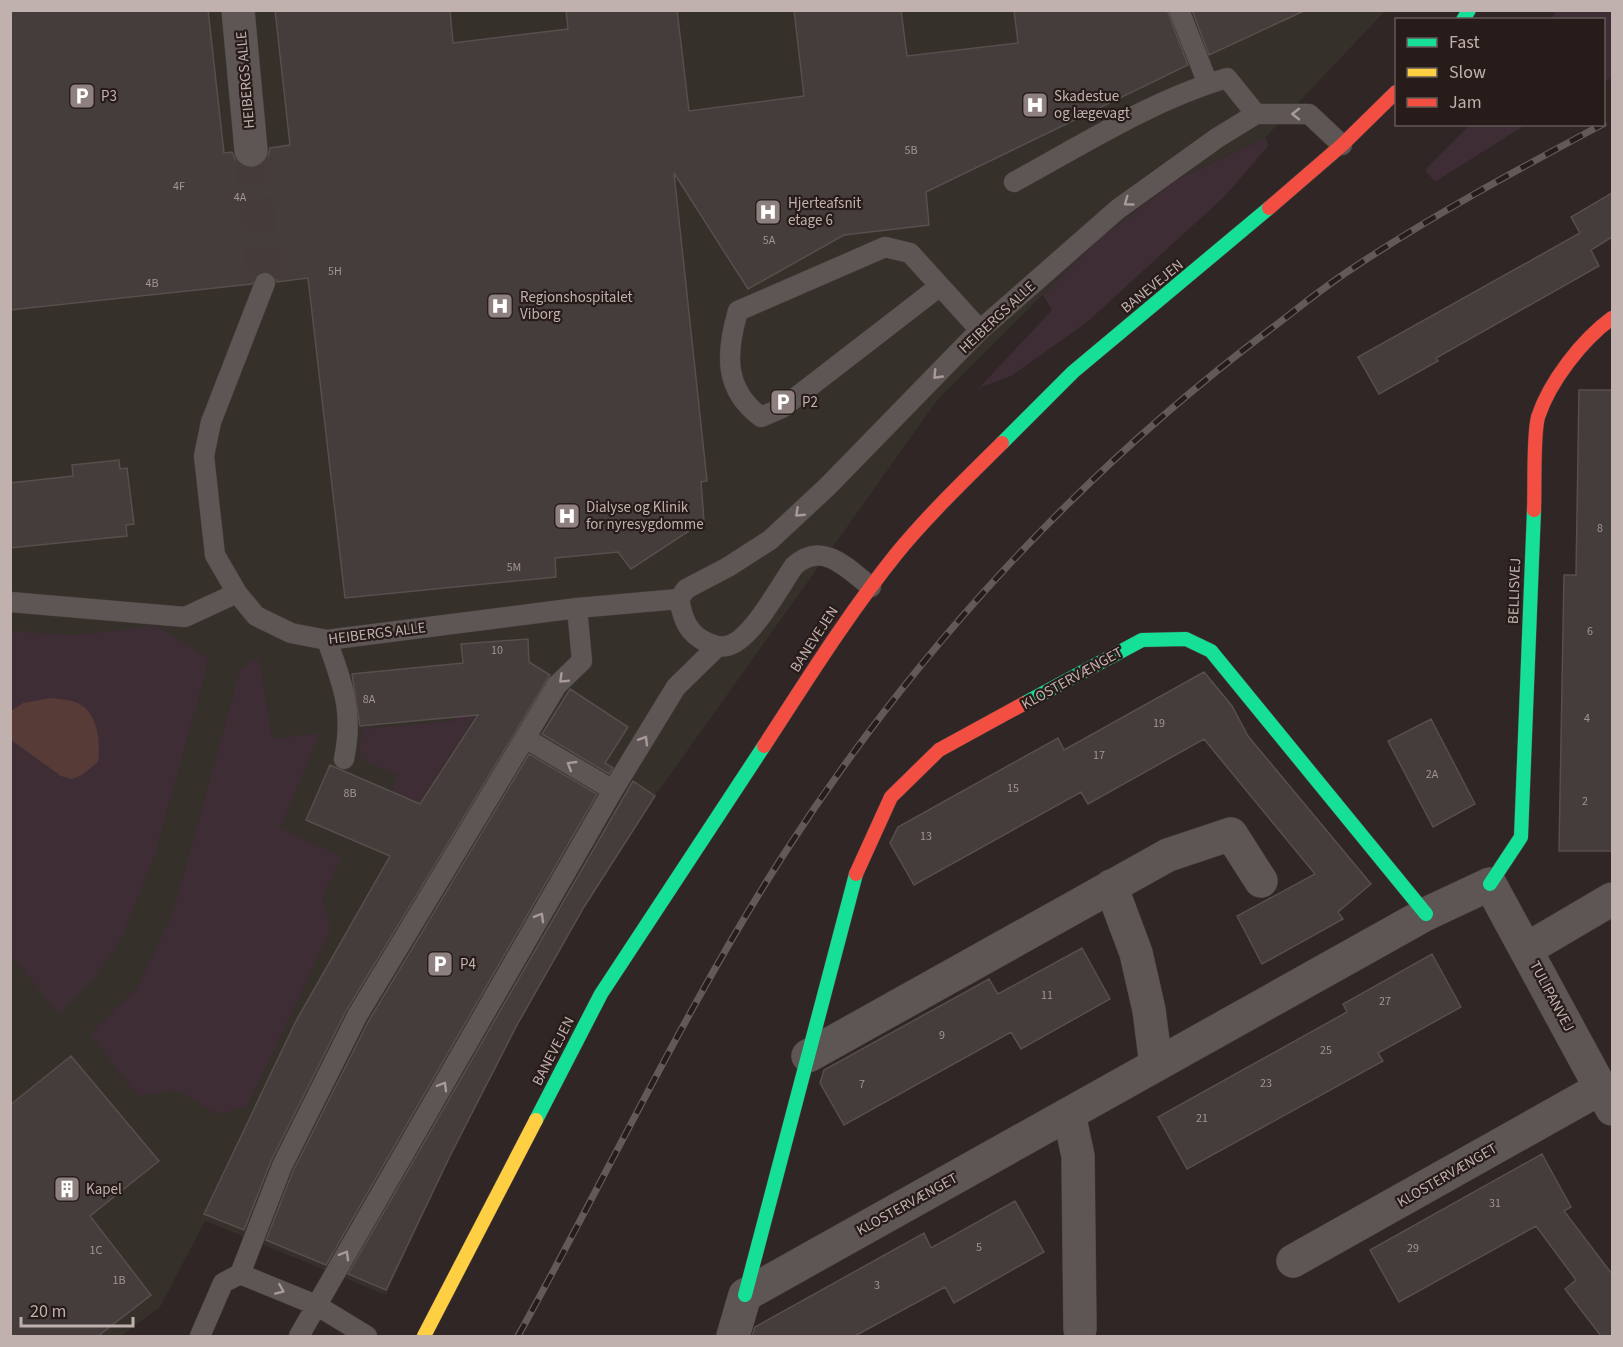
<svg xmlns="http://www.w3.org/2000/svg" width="1623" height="1347" font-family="'Source Sans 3',sans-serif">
	<rect width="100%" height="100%" fill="#2f2625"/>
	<path fill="#35302a" d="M10,11H1385L1265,138L1176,180L1098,240L939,398L655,796L584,907L517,1025L450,1156L386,1295L205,1221L160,1307L121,1336H11Z"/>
	<path fill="#3f2d36" d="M1556,11H1612V78L1604,82V20L1551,19Z
		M1470,125H1525L1435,182L1425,170Z
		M1265,138L1269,145L1225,196L1086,323L1011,376L979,388L1052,310L1043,295L1098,240L1176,180Z
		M157,626L208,659L204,678L155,854L121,939L95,977L58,1014L11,954L10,631L74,635Z
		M259,658L272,739L320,733L280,828L342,857L322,897L331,929L247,1107L218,1114L176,1090L138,1096L90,1034L138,987L173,913L240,671L252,660Z
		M539,668L518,702L496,685L387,851L371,843L398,775L362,760L359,752L362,729L455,721L459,679Z"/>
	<path fill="#563b37" d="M50,698C58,699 67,699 75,702C98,710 101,742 98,762L82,775L72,779L61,776L11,740V711L23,703Z"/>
	<path fill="#443d3c" stroke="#574e4d" stroke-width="1.5" d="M10,10H208L224,153L232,152L236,161L243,167L252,169L262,165L268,157L270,148L290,145L275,10H450L453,43L568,29L566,10H677L689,111L804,96L794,10H901L907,56L1018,43L1014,10H1167L1188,65L926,192L929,225L844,235L748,289L674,173L707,481L701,482L704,521L631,569L618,552L555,558L556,577L345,598L308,278L277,282L274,275L264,271L257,274L252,284L10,310Z
		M1192,10H1306L1209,55Z
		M1612,193V237L1591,250L1599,266L1436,358L1438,361L1379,394L1358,357L1580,233L1571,217Z
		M1579,390H1612V851H1559L1564,575H1576Z
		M119,460L120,469L127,468L134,524L126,525L127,536L10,548V483L73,476L72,465Z
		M528,639L529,662L550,675L346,1011L271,1161L244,1230L204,1214L296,1021L390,856L306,820L330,765L420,804L478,715L360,726L352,674L463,663L461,644Z
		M1204,672L1232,706L1248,736L1371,884L1338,912L1343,919L1262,964L1237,916L1315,874L1204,739L1088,804L1081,792L914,885L890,843L898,827L1058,738L1064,750Z
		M570,689L628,727L605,763L613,768L609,774L542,734Z
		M1431,719L1475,804L1433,827L1388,741Z
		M529,754L597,794L326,1265L266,1240L293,1171L368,1022Z
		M633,781L655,796L584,907L517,1025L450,1156L386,1290L348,1274Z
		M1082,948L1110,999L1021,1049L1011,1032L844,1125L820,1083L824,1070L989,979L998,994Z
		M1432,954L1461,1007L1378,1053L1383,1061L1187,1169L1158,1117L1347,1012L1343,1004Z
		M71,1056L159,1161L90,1216L151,1295L98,1336H10V1105Z
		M1542,1154L1571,1207L1564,1211L1612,1274V1336H1601L1565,1289L1576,1280L1536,1226L1399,1302L1370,1250Z
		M1015,1201L1044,1252L954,1303L945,1287L855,1336H752L755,1327L924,1233L931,1248Z"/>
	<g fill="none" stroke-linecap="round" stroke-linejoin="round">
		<path stroke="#453b3a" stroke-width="33" stroke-dasharray="33 16" stroke-linecap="butt" d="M251,150L265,283"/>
		<defs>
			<path id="lane" d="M1179,10L1208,84
				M1014,182C1082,145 1152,100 1227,78L1256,114
				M265,283L211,422L204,456L215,555L237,593L256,616L291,633L327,640L577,608L679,599
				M940,286L782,408L761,417C723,389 726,352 738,311L885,247L910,253L980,330
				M871,587C847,568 822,540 794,566C780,586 753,637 730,645C723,648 715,646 708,643C688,634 683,620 679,599L686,589L728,567L770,540L828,486L980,330L1118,209L1217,138L1256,114H1309L1342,145
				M10,602L185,617L237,593
				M327,640C343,686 354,710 344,759
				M525,738L557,685L582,661L577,608
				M613,790L676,687L717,647
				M240,1274L282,1166L357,1016L525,738L613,790L299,1336
				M200,1336L223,1283L240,1274L316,1305L367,1336"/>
			<path id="street" d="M238,10L251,150
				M1111,886L1136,953L1149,1010L1156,1065
				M1527,949L1612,899
				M808,1056L1168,855L1231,834L1261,881
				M1069,1114L1078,1156L1080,1329
				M1293,1261L1601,1088
				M733,1336L745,1295L1426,914L1490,884L1612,1109"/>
			<path id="fast" d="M1463,20L1469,10
				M1002,443L1073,372L1269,208
				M1025,703L1142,640L1186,639L1211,651L1426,914
				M1490,884L1521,837L1534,510
				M536,1120L601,994L764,746
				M745,1295L856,874"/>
			<path id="slow" d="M424,1336L536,1120"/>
			<path id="jam" d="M1269,208L1342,145L1396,92
				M1534,510C1535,487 1533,436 1538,417C1550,381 1582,340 1612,318
				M764,746C807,680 848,614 897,553C929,514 966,479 1002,443
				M856,874L891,797L939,750L1025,703"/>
		</defs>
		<use href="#lane" stroke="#494241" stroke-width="21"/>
		<use href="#street" stroke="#494241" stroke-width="34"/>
		<use href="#fast" stroke="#4c4342" stroke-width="15"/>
		<use href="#slow" stroke="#4c4342" stroke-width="15"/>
		<use href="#jam" stroke="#4c4342" stroke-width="15"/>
		<use href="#lane" stroke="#5e5654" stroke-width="20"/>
		<use href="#street" stroke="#5e5654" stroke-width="33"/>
		<use href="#fast" stroke="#16e098" stroke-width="14"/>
		<use href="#slow" stroke="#ffcf43" stroke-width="14"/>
		<use href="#jam" stroke="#f24e42" stroke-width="14"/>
		<defs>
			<path id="rail" d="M518,1336C607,1176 685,1008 784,854C915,650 1082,470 1276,325C1301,306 1324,287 1350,270C1431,216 1517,170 1603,124"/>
		</defs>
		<use href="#rail" stroke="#615a59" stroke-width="7"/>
		<use href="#rail" stroke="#281c1a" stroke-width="4.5" stroke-dasharray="14" stroke-linecap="butt"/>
	</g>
	<defs><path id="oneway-chevron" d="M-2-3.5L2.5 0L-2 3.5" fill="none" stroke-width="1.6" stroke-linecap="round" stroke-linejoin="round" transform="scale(1.5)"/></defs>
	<g stroke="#a89a98">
		<use href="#oneway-chevron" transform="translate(1296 114) rotate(180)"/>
		<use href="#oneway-chevron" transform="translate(1128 202) rotate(144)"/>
		<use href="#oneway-chevron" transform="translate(937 375) rotate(134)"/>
		<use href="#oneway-chevron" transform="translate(799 513) rotate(137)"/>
		<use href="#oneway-chevron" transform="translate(563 679) rotate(136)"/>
		<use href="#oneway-chevron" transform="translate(644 740) rotate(-59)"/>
		<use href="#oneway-chevron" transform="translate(571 765) rotate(-149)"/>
		<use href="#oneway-chevron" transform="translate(540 917) rotate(-60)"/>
		<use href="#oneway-chevron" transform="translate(443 1086) rotate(-60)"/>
		<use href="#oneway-chevron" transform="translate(345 1255) rotate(-60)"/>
		<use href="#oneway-chevron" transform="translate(280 1290) rotate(23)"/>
	</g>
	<defs>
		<symbol id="parking-square" viewBox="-11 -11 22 22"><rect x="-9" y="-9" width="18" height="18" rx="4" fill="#8e807e" stroke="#281c1a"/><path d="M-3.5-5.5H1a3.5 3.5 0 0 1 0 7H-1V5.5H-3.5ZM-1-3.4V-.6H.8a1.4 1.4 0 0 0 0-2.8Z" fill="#fff"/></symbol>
		<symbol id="hospital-square" viewBox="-11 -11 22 22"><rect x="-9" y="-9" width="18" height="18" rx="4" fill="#8e807e" stroke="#281c1a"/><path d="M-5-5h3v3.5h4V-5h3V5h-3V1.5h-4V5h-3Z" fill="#fff"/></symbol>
		<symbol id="building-square" viewBox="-11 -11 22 22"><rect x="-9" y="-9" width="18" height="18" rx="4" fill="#8e807e" stroke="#281c1a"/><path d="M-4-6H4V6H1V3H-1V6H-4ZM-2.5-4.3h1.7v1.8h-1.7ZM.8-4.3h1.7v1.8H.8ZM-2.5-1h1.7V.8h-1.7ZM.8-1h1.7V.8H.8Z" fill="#fff"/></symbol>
	</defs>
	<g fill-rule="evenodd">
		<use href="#parking-square" x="67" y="81" width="30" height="30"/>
		<use href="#hospital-square" x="1020" y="90" width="30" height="30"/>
		<use href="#hospital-square" x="753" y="197" width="30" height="30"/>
		<use href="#hospital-square" x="485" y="291" width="30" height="30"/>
		<use href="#parking-square" x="768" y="387" width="30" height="30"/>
		<use href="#hospital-square" x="552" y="501" width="30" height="30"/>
		<use href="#parking-square" x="425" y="949" width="30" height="30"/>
		<use href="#building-square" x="52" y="1174" width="30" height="30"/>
	</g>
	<g text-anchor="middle" stroke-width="4.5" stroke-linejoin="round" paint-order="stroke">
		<g font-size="12" fill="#a29492">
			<text x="911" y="154">5B</text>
			<text x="179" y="190">4F</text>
			<text x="240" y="201">4A</text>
			<text x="769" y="244">5A</text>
			<text x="335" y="275">5H</text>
			<text x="152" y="287">4B</text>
			<text x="1600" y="532">8</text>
			<text x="514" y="571">5M</text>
			<text x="1590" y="635">6</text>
			<text x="497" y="654">10</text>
			<text x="369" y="703">8A</text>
			<text x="1587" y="722">4</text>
			<text x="1159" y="727">19</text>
			<text x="1099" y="759">17</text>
			<text x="1432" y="778">2A</text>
			<text x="1013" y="792">15</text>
			<text x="350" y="797">8B</text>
			<text x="1585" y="805">2</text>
			<text x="926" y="840">13</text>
			<text x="1047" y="999">11</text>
			<text x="1385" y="1005">27</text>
			<text x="942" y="1039">9</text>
			<text x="1326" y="1054">25</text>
			<text x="1266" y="1087">23</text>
			<text x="862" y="1088">7</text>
			<text x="1202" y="1122">21</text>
			<text x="1495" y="1207">31</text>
			<text x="979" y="1251">5</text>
			<text x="1413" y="1252">29</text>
			<text x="96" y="1254">1C</text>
			<text x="119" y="1284">1B</text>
			<text x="877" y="1289">3</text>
		</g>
		<g font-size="15" fill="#c1b1ae" stroke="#281c1a">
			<text transform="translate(245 80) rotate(-95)" y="5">HEIBERGS ALLE</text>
			<text transform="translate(1152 286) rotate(-39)" y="5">BANEVEJEN</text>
			<text transform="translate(997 317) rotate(-43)" y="5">HEIBERGS ALLE</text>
			<text transform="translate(1514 591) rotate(-88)" y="5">BELLISVEJ</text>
			<text transform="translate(377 633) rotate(-7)" y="5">HEIBERGS ALLE</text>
			<text transform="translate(814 639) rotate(-57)" y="5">BANEVEJEN</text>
			<text transform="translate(1072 678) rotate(-29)" y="5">KLOSTERVÆNGET</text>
			<text transform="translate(1552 996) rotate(62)" y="5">TULIPANVEJ</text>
			<text transform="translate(553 1051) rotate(-63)" y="5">BANEVEJEN</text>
			<text transform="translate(1447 1175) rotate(-30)" y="5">KLOSTERVÆNGET</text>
			<text transform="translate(907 1204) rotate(-29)" y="5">KLOSTERVÆNGET</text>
		</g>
		<g font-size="15" fill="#c1b1ae" stroke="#281c1a" text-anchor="start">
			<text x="101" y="101">P3</text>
			<text x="1054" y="101">Skadestue<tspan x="1054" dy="17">og lægevagt</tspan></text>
			<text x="788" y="208">Hjerteafsnit<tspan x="788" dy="17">etage 6</tspan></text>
			<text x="520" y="302">Regionshospitalet<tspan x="520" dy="17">Viborg</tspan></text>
			<text x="802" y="407">P2</text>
			<text x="586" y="512">Dialyse og Klinik<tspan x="586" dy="17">for nyresygdomme</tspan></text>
			<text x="460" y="969">P4</text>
			<text x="86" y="1194">Kapel</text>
		</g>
	</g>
	<rect width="1623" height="1347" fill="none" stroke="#c1b1ae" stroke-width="24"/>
	<rect x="1395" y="18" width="210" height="108" fill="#281c1a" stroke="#655855" stroke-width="1.5"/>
	<rect x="1407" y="38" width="30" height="9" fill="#16e098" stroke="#655855" stroke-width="1.5"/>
	<text x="1449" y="48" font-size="18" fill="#c1b1ae">Fast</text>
	<rect x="1407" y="68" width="30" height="9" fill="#ffcf43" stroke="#655855" stroke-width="1.5"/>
	<text x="1449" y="78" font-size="18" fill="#c1b1ae">Slow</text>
	<rect x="1407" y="98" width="30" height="9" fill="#f24e42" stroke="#655855" stroke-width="1.5"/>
	<text x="1449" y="108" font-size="18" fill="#c1b1ae">Jam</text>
	<path d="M21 1317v9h112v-9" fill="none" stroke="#c1b1ae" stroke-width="3"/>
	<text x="30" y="1317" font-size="18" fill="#c1b1ae" stroke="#281c1a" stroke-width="4.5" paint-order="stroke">20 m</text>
</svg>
